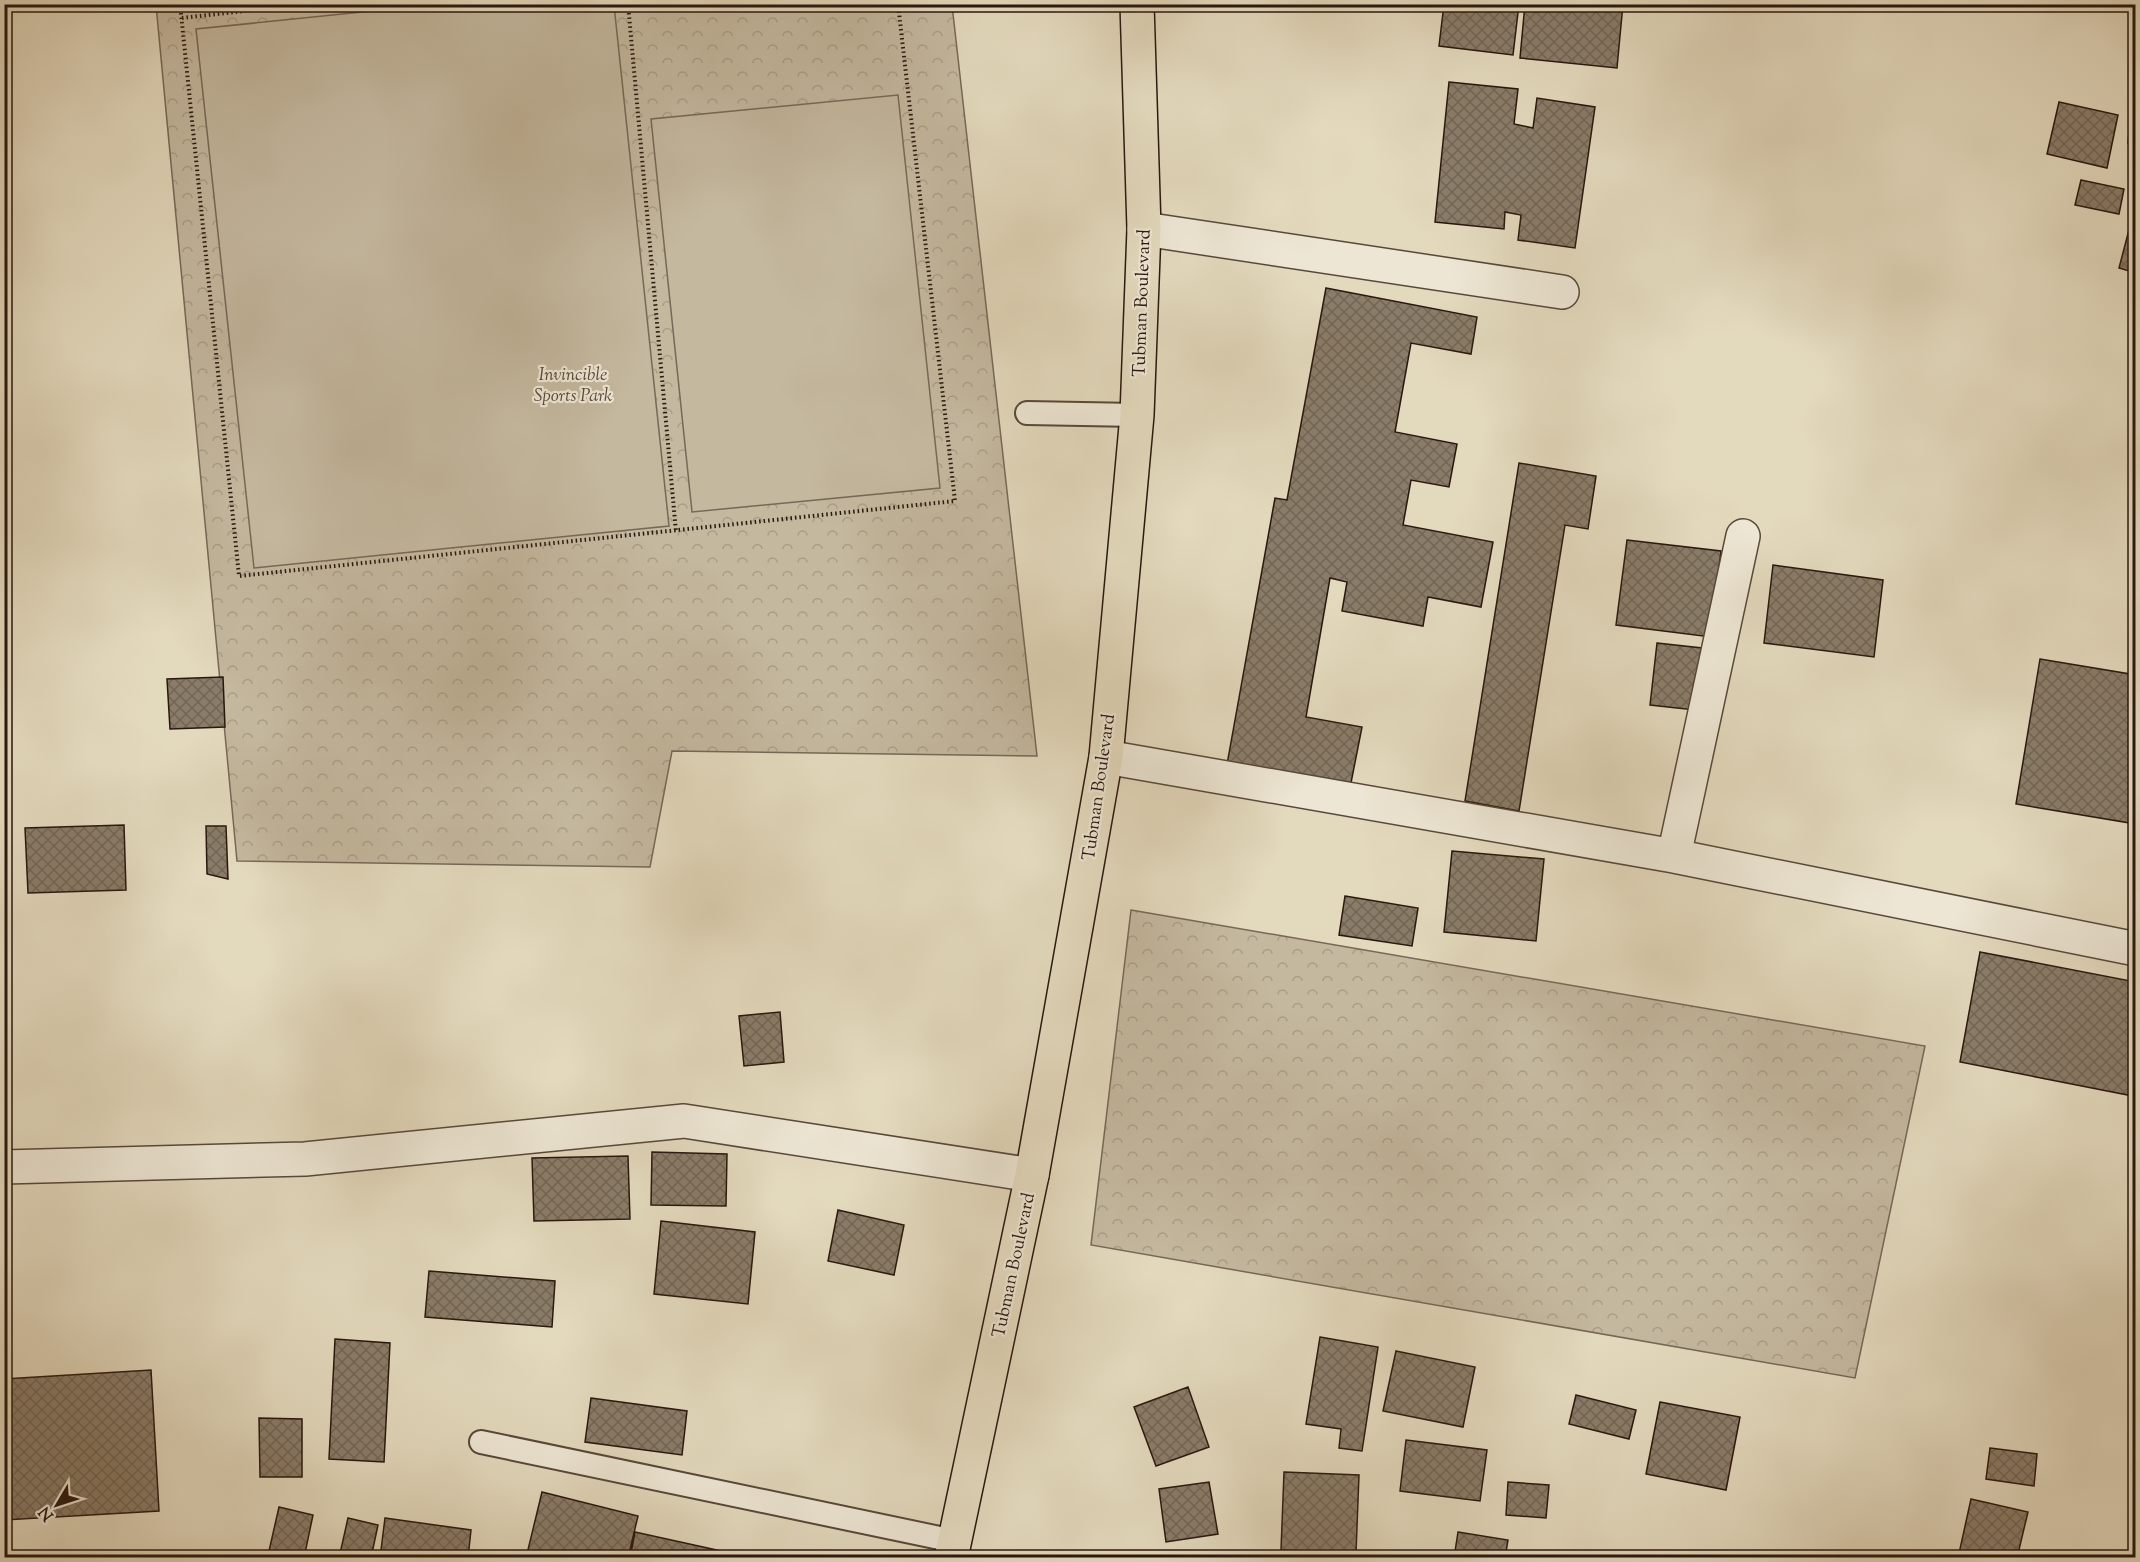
<svg xmlns="http://www.w3.org/2000/svg" width="2140" height="1562" font-family="'Sorts Mill Goudy',serif">
	<defs>
		<pattern id="forest-crowns" width="20" height="18" patternUnits="userSpaceOnUse" patternTransform="scale(1.5)"><rect width="20" height="18" fill="#c4b89f"/><path d="M2 6a3 3 0 1 1 6 0M12 15a3 3 0 1 1 6 0" fill="none" stroke="#a99d88"/></pattern>
		<pattern id="building-cross-hatch" width="8" height="8" patternUnits="userSpaceOnUse" patternTransform="scale(1.5)"><rect width="8" height="8" fill="#8a7c69"/><path d="M0 0l8 8M0 8l8-8" fill="none" stroke="#716555"/></pattern>
	</defs>
	<rect width="100%" height="100%" fill="#e3d9bd"/>
	<filter id="stains"><feTurbulence type="fractalNoise" baseFrequency=".00333" numOctaves="4"/><feColorMatrix values="0 0 0 0 .2 0 0 0 0 .09 0 0 0 0 .02 0 0 0 .5 -.17"/></filter>
	<radialGradient id="worn" r=".72"><stop offset=".6" stop-color="#630" stop-opacity="0"/><stop offset="1" stop-color="#630" stop-opacity=".3"/></radialGradient>
	<path fill="url(#forest-crowns)" stroke="#776857" stroke-width="1.5" d="M156,5H952L1037,756L672,751L650,867L237,861Z
		M1131,910L1925,1046L1855,1378L1091,1245Z"/>
	<path fill="#c4b89f" stroke="#776857" stroke-width="1.5" d="M441,4L614,5L669,526L254,568L196,29Z
		M898,95L940,488L692,512L651,119Z"/>
	<path fill="url(#building-cross-hatch)" stroke="#2a170f" stroke-width="1.5" d="M1444,4H1519L1513,55L1439,46Z
		M1525,4H1623L1617,68L1520,58Z
		M2135,71H2136V144L2128,143Z
		M1449,82L1518,89L1514,124L1533,128L1537,98L1595,107L1575,248L1518,240L1521,215L1505,212L1504,229L1435,222Z
		M2059,102L2118,115L2107,168L2047,154Z
		M2081,180L2124,189L2119,214L2075,205Z
		M2136,203V273L2119,268Z
		M1326,288L1477,317L1471,354L1411,343L1395,432L1457,444L1449,487L1411,480L1403,525L1493,542L1481,607L1428,597L1423,626L1342,611L1347,582L1330,578L1306,717L1362,727L1349,793L1226,770L1275,498L1287,500Z
		M1519,463L1596,476L1588,529L1565,525L1519,811L1465,801Z
		M1627,540L1721,551L1711,637L1616,625Z
		M1773,565L1883,580L1874,657L1764,643Z
		M1657,643L1702,648L1695,710L1650,705Z
		M2040,659L2136,675V824L2016,804Z
		M223,677L225,727L170,729L167,679Z
		M124,825L126,890L28,893L25,828Z
		M206,826H226L228,879L207,874Z
		M1452,851L1544,859L1536,941L1444,932Z
		M1345,896L1418,908L1412,946L1339,935Z
		M1980,952L2136,982V1080L2133,1096L1960,1062Z
		M780,1012L784,1062L744,1066L739,1016Z
		M652,1152L727,1154L726,1206L651,1205Z
		M628,1156L630,1219L534,1221L532,1158Z
		M838,1210L904,1225L894,1275L828,1261Z
		M661,1221L755,1232L748,1304L654,1294Z
		M429,1271L555,1281L552,1327L425,1317Z
		M1320,1337L1378,1347L1362,1451L1339,1448L1341,1429L1306,1424Z
		M335,1339L390,1343L384,1462L329,1459Z
		M1396,1351L1475,1367L1463,1427L1383,1411Z
		M151,1370L159,1511L4,1520V1379Z
		M1188,1387L1209,1447L1156,1466L1134,1407Z
		M1576,1395L1636,1410L1629,1439L1569,1424Z
		M591,1398L687,1411L682,1455L585,1442Z
		M1660,1402L1740,1417L1726,1490L1646,1474Z
		M259,1418L302,1419V1477H260Z
		M1406,1440L1487,1450L1480,1501L1400,1491Z
		M1990,1448L2037,1454L2034,1486L1986,1479Z
		M1284,1472L1359,1475L1356,1553L1281,1550Z
		M1209,1482L1218,1534L1166,1542L1159,1489Z
		M1508,1482L1549,1485L1546,1518L1506,1515Z
		M542,1492L638,1516L628,1558H526Z
		M1971,1499L2028,1512L2017,1558H1958Z
		M279,1507L313,1515L304,1558L269,1551Z
		M348,1518L378,1525L371,1558H339Z
		M385,1518L471,1530L468,1558H380Z
		M635,1532L753,1558H630Z
		M1458,1532L1508,1540L1505,1558H1454Z
		M1749,1552L1807,1556V1558H1749Z
		M1817,1552L1872,1557V1558H1817Z"/>
	<g fill="none" stroke-linecap="round" stroke-linejoin="round">
		<defs>
			<path id="lane" d="M1027,413L1137,415
				M481,1442L954,1541"/>
			<path id="street" d="M1144,229L1562,292
				M1106,757L1674,856L2136,949
				M1674,856L1743,536
				M4,1167L305,1159L684,1121L1032,1175"/>
			<path id="highway" d="M951,1558L1032,1175L1106,757L1137,415L1144,229L1137,4"/>
		</defs>
		<use href="#lane" stroke="#58483a" stroke-width="26"/>
		<use href="#street" stroke="#58483a" stroke-width="36"/>
		<use href="#highway" stroke="#2a170f" stroke-width="36"/>
		<path stroke="#2a170f" stroke-width="4" stroke-dasharray="1.5 3" stroke-linecap="butt" d="M180,4L239,576L955,501L898,4
			M628,4L676,532
			M182,18L306,4"/>
		<use href="#lane" stroke="#ede6d4" stroke-width="22"/>
		<use href="#street" stroke="#ede6d4" stroke-width="33"/>
		<use href="#highway" stroke="#e3d9bd" stroke-width="33"/>
	</g>
	<g text-anchor="middle" stroke-width="4.5" stroke-linejoin="round" paint-order="stroke">
		<g font-size="18" fill="#2a170f" stroke="#ede6d4">
			<text transform="translate(1141 303) rotate(-88)" y="6">Tubman Boulevard</text>
			<text transform="translate(1098 787) rotate(-82)" y="6">Tubman Boulevard</text>
			<text transform="translate(1013 1265) rotate(-78)" y="6">Tubman Boulevard</text>
		</g>
		<g font-size="18" font-style="italic" fill="#58473a" stroke="#ede6d4">
			<text x="573" y="380">Invincible<tspan x="573" dy="21">Sports Park</tspan></text>
		</g>
	</g>
	<rect width="2140" height="1562" fill="none" stroke="#e3d9bd" stroke-width="24"/>
	<rect x="6" y="6" width="2128" height="1550" fill="none" stroke="#2a170f" stroke-width="3"/>
	<rect x="12" y="12" width="2116" height="1538" fill="none" stroke="#2a170f" stroke-width="1.5"/>
	<g transform="translate(57 1505) rotate(231)" stroke="#ede6d4" stroke-width="4.5" paint-order="stroke">
	<path d="M0-4.5L10 22L0 15L-10 22Z" fill="#2a170f"/>
	<text y="-9" font-size="16" font-weight="bold" text-anchor="middle" fill="#2a170f">N</text>
	</g>
	<rect width="100%" height="100%" filter="url(#stains)"/>
	<rect width="100%" height="100%" fill="url(#worn)"/>
</svg>
